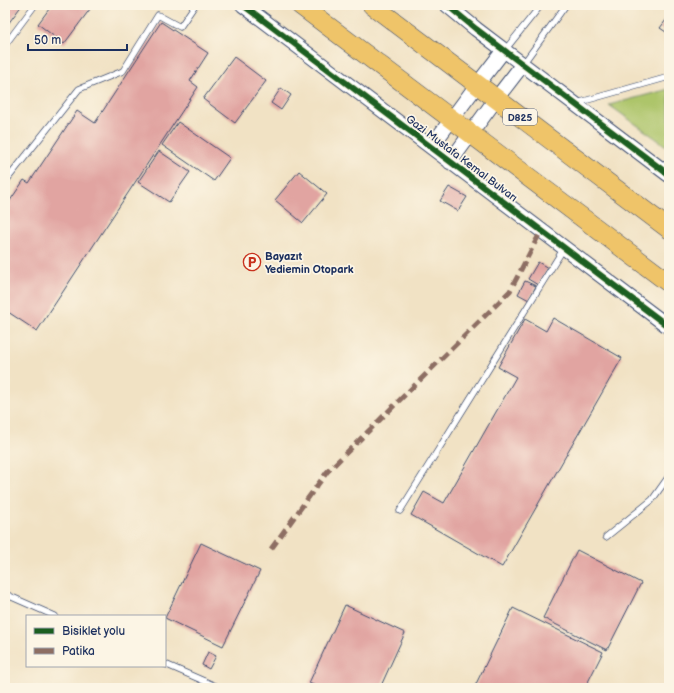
<svg xmlns="http://www.w3.org/2000/svg" width="674" height="693" font-family="'Balsamiq Sans',sans-serif">
	<rect width="100%" height="100%" fill="#fcf5e5"/>
	<filter id="ink" filterUnits="userSpaceOnUse"><feTurbulence type="fractalNoise" baseFrequency=".025" numOctaves="2"/><feDisplacementMap in="SourceGraphic" scale="8" xChannelSelector="R" yChannelSelector="G"/><feConvolveMatrix kernelMatrix="1 2 1 2 8 2 1 2 1" color-interpolation-filters="sRGB"/></filter>
	<filter id="wash" filterUnits="userSpaceOnUse"><feTurbulence type="fractalNoise" baseFrequency=".012" numOctaves="4" result="noise"/><feDisplacementMap in="SourceGraphic" scale="16" xChannelSelector="R" yChannelSelector="G"/><feGaussianBlur stdDeviation="0.9" result="paint"/><feColorMatrix in="noise" values="0 0 0 0 0 0 0 0 0 0 0 0 0 0 0 0 0 1.4 0 .05"/><feComposite in="paint" operator="in"/></filter>
	<g filter="url(#wash)">
		<rect width="100%" height="100%" fill="#f1e2c4"/>
		<path fill="#adc56a" stroke="#647a64" d="M669,89V148L609,105Z"/>
		<g id="blocks">
			<path fill="#e1a4a1" d="M5,5H22L5,28Z
				M52,5H93L64,44L38,24Z
				M669,16V34L660,28Z
				M161,22L208,53L190,81L198,87L37,331L5,310V208L24,180L29,183L77,111L95,123Z
				M234,57L266,81L235,123L203,99Z
				M281,88L291,95L281,110L271,103Z
				M178,122L230,158L214,181L162,145Z
				M159,151L190,172L169,202L138,182Z
				M299,171L327,194L303,223L275,200Z
				M449,187L467,197L458,211L440,201Z
				M538,262L548,268L538,285L528,279Z
				M525,281L536,286L529,300L518,294Z
				M553,318L622,358L502,567L411,515L424,492L444,503L516,377L498,367L525,319L546,331Z
				M201,543L260,571L223,646L165,618Z
				M577,550L641,583L607,650L543,618Z
				M345,605L405,633L380,688H320L309,683Z
				M513,608L603,652L585,688H474Z
				M208,652L216,656L209,669L202,665Z"/>
		</g>
	</g>
	<g filter="url(#ink)">
		<use href="#blocks" fill-opacity="0" stroke="#3b4a6d" stroke-width="1"/>
		<g fill="none" stroke-linecap="round" stroke-linejoin="round">
			<defs>
				<path id="service" d="M5,45L35,5
					M505,50L541,5
					M523,64L566,5
					M577,103L669,77
					M5,182L79,89L123,71L158,15L180,27L195,5
					M400,511L564,248
					M606,537L652,500L669,476
					M5,594L55,616
					M165,664L220,688"/>
				<path id="tertiary" d="M243,5L669,327
					M447,5L476,29L669,175
					M431,147L477,85L504,50
					M450,162L496,99L523,64"/>
				<path id="trunk" d="M300,5L669,283
					M372,5L669,229"/>
			</defs>
			<use href="#service" stroke="#3b4a6d" stroke-width="7"/>
			<use href="#tertiary" stroke="#3b4a6d" stroke-width="16"/>
			<use href="#trunk" stroke="#3b4a6d" stroke-width="20"/>
			<use href="#service" stroke="#fff" stroke-width="5.5"/>
			<use href="#tertiary" stroke="#fff" stroke-width="14"/>
			<use href="#trunk" stroke="#efc469" stroke-width="19"/>
			<path stroke="#8d6e63" stroke-width="5" stroke-dasharray="10 5" stroke-linecap="butt" d="M271,549L327,472L510,291L541,231"/>
			<defs>
				<path id="cycleway" d="M243,5L669,327
					M447,5L476,29L669,175"/>
			</defs>
			<use href="#cycleway" stroke="#fcf5e5" stroke-width="8"/>
			<use href="#cycleway" stroke="#1b5e20" stroke-width="6"/>
		</g>
	</g>
	<defs>
		<symbol id="parking-ring" viewBox="-11 -11 22 22"><circle r="9.5" fill="#fcf5e5" stroke="#c8321e" stroke-width="1.5"/><path d="M-3.5-5.5H1a3.5 3.5 0 0 1 0 7H-1V5.5H-3.5ZM-1-3.4V-.6H.8a1.4 1.4 0 0 0 0-2.8Z" fill="#c8321e"/></symbol>
	</defs>
	<g fill-rule="evenodd">
		<use href="#parking-ring" x="242" y="252" width="20" height="20"/>
	</g>
	<g text-anchor="middle" stroke-width="3.5" stroke-linejoin="round" paint-order="stroke">
		<rect fill="#fcf5e5" stroke="#5e6a86" stroke-width="1" x="503" y="109" width="34" height="16" rx="3"/>
		<g font-size="10" font-weight="bold" fill="#1b2f5e">
			<text x="520" y="121">D825</text>
		</g>
		<g font-size="11" fill="#1b2f5e" stroke="#fcf5e5">
			<text transform="translate(462 158) rotate(37)" y="4">Gazi Mustafa Kemal Bulvarı</text>
		</g>
		<g font-size="11" font-weight="bold" fill="#1b2f5e" stroke="#fcf5e5" text-anchor="start">
			<text x="265" y="260">Bayazıt<tspan x="265" dy="13">Yediemin Otopark</tspan></text>
		</g>
	</g>
	<rect width="674" height="693" fill="none" stroke="#fcf5e5" stroke-width="20"/>
	<rect x="26" y="615" width="140" height="52" fill="#fcf5e5" stroke="#a2a6af"/>
	<rect x="34" y="628" width="20" height="6" fill="#1b5e20" stroke="#a2a6af"/>
	<text x="62" y="635" font-size="12" fill="#1b2f5e">Bisiklet yolu</text>
	<rect x="34" y="648" width="20" height="6" fill="#8d6e63" stroke="#a2a6af"/>
	<text x="62" y="655" font-size="12" fill="#1b2f5e">Patika</text>
	<path d="M28 44v6h99v-6" fill="none" stroke="#1b2f5e" stroke-width="2"/>
	<text x="34" y="44" font-size="12" fill="#1b2f5e" stroke="#fcf5e5" stroke-width="3" paint-order="stroke">50 m</text>
</svg>
